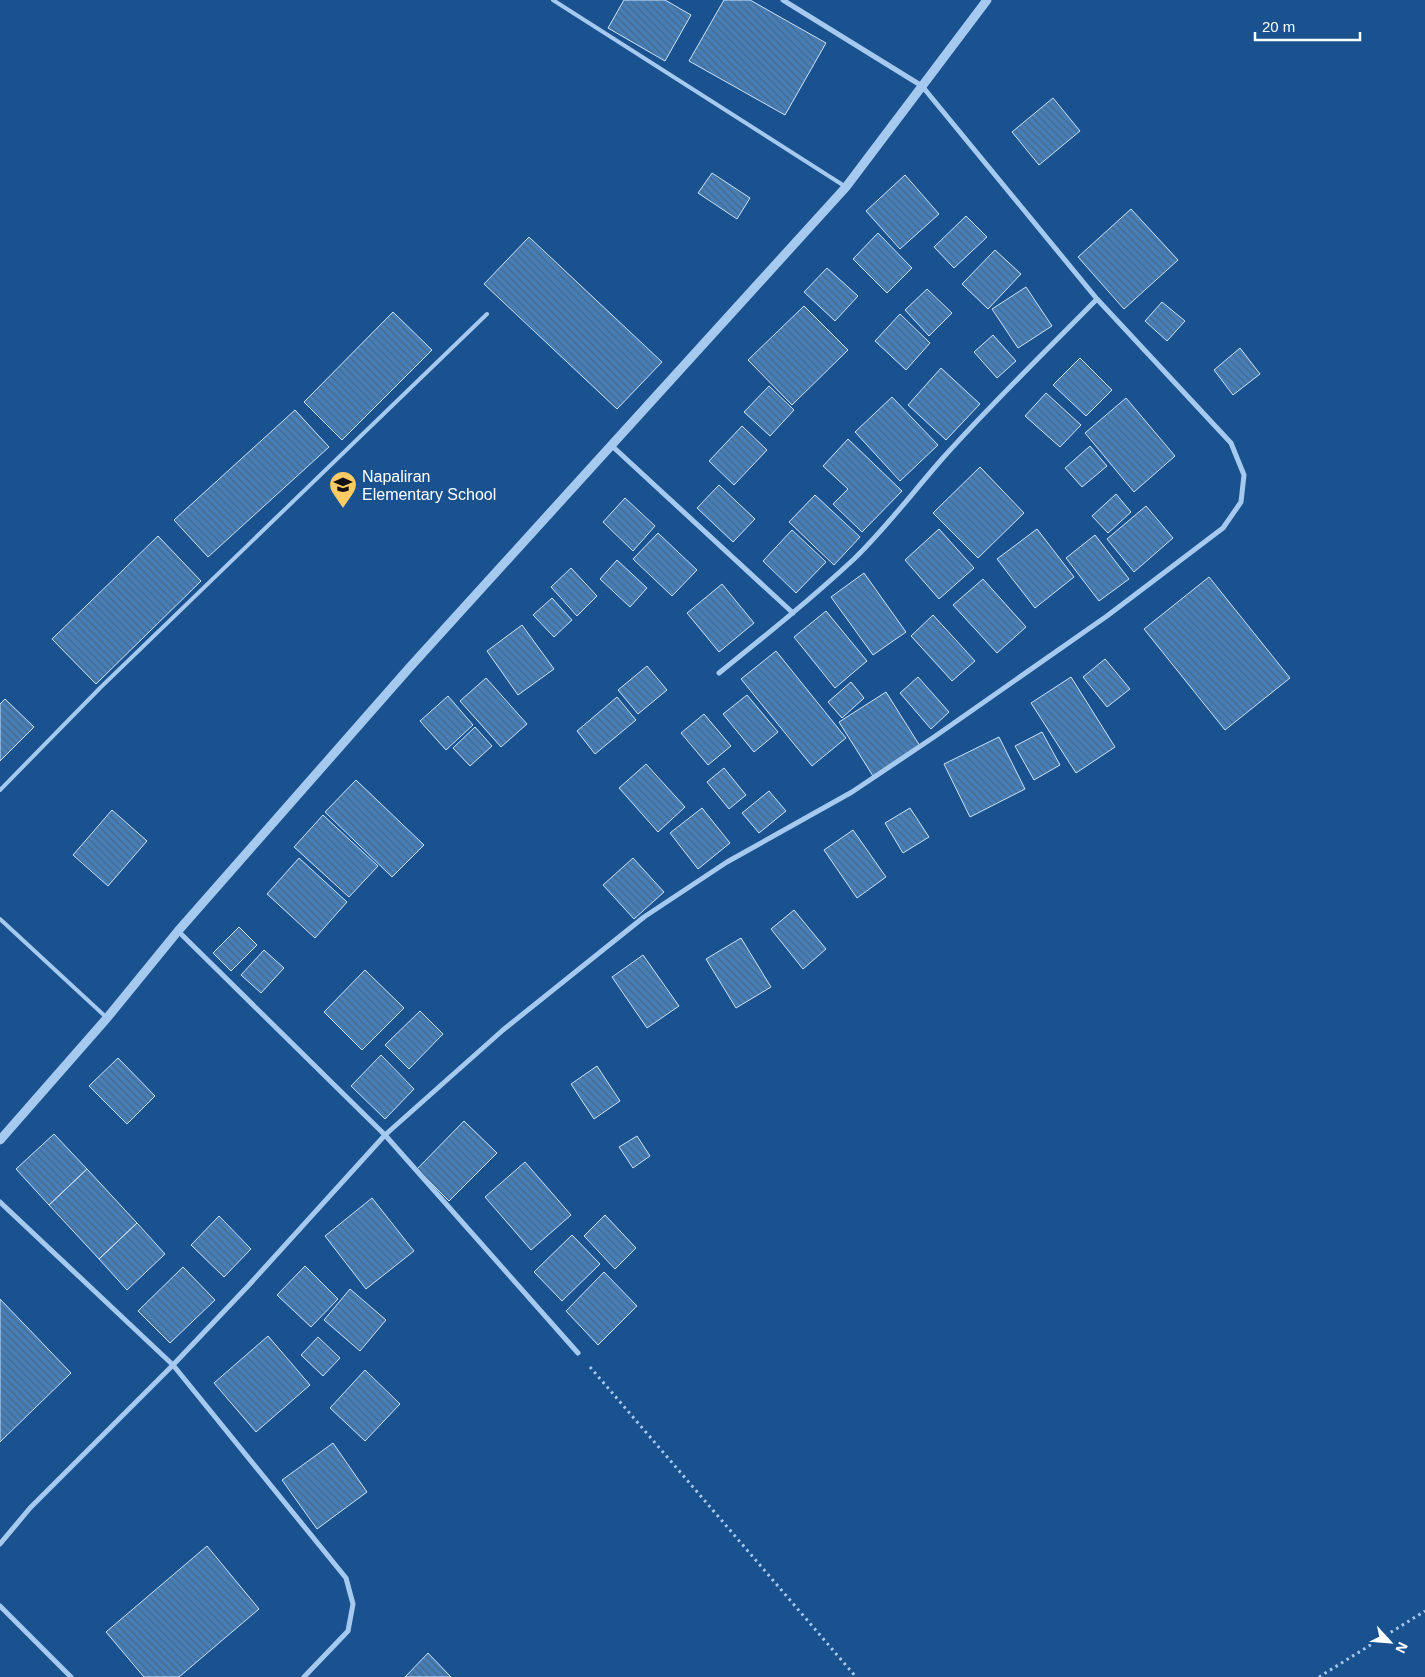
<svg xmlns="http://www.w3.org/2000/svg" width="1425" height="1677" font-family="Helvetica,sans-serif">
	<defs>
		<pattern id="building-back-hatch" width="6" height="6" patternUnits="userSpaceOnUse" patternTransform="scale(1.25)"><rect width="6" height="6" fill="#467eb8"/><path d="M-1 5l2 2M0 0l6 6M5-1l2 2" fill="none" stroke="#496887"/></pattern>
	</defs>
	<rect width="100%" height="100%" fill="#19528f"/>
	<path fill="url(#building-back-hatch)" stroke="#cce3fa" d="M624,0H665L691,15L665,61L608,28Z
		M724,0H750L826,43L785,115L689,61Z
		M1053,98L1080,131L1039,165L1012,132Z
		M712,173L750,198L737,219L698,193Z
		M905,175L939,214L900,249L866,211Z
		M1131,209L1178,260L1124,309L1078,257Z
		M966,216L987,237L954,268L934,247Z
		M878,233L912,268L887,293L853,259Z
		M529,237L662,362L617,409L484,284Z
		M995,250L1021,274L988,309L962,284Z
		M827,268L858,296L835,321L804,292Z
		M1026,287L1052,326L1018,348L992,309Z
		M927,289L952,313L929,336L905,310Z
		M1162,302L1185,321L1167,341L1145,321Z
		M804,306L848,350L792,405L748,360Z
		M393,312L432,350L342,440L304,402Z
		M900,314L930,343L906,370L875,341Z
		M993,335L1016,361L997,378L974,352Z
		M1240,348L1260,374L1233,395L1214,370Z
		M1080,358L1112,390L1086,416L1053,385Z
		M941,368L980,404L946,440L908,405Z
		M769,386L794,410L770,436L744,412Z
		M1046,393L1081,425L1060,447L1025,416Z
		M892,397L938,445L900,481L855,432Z
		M1126,398L1175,456L1134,492L1085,433Z
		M295,410L329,447L208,557L174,520Z
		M742,426L767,450L734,485L709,461Z
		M848,439L902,491L862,532L833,504L848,489L823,466Z
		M1090,446L1107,466L1082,487L1065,468Z
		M980,467L1024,513L978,558L933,513Z
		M719,485L755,519L733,542L697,508Z
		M1116,494L1131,512L1108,533L1092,516Z
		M815,495L860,537L834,565L789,522Z
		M625,498L655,526L633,551L603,522Z
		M1146,506L1173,538L1134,572L1107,539Z
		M939,529L974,568L939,599L905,560Z
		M1037,529L1074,577L1035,608L997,559Z
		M792,530L826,562L796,593L763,561Z
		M658,533L697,570L672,596L633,559Z
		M1095,535L1129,579L1099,601L1066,558Z
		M158,536L201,581L96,684L52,639Z
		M617,560L647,588L630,607L600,579Z
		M571,568L597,596L577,616L551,587Z
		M864,573L906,632L873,655L831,597Z
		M1209,577L1290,678L1225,730L1144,629Z
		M983,579L1026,627L997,653L953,605Z
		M722,584L754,623L719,652L687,613Z
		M552,598L572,620L554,637L533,615Z
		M826,611L867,661L835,688L794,637Z
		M933,615L975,661L952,681L911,636Z
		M522,625L554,669L518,695L487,651Z
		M776,651L846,738L812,766L741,679Z
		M1105,659L1130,689L1107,707L1083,677Z
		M647,666L667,690L638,714L618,690Z
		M918,677L949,712L931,729L900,693Z
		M1071,677L1115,747L1076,773L1031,703Z
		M486,678L527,724L501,747L460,701Z
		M851,682L864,698L842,718L828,702Z
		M886,692L920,746L873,776L839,722Z
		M747,695L778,732L754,752L723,714Z
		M448,696L473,725L446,750L420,721Z
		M617,697L636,720L595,754L577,731Z
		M5,699L34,727L0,761V704Z
		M704,714L731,746L708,765L681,733Z
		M475,727L492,746L470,766L453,748Z
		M1042,732L1060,765L1034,780L1015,746Z
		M999,737L1025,789L970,817L944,764Z
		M646,764L685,807L658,832L619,788Z
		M724,768L746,795L729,809L707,782Z
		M356,780L424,845L392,877L325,812Z
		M769,791L786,811L759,833L742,813Z
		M702,808L730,843L698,869L670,833Z
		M910,808L929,837L903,853L885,823Z
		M112,810L147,841L108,886L73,855Z
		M323,815L378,866L349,897L294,847Z
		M853,830L886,877L857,898L824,850Z
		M299,858L347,902L315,938L267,894Z
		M633,858L664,892L634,919L603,885Z
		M794,910L826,949L803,969L771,929Z
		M239,927L257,945L231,971L213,953Z
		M741,938L771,987L736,1008L706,959Z
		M264,950L284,968L261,993L241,975Z
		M643,955L679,1006L647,1028L612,977Z
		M365,970L404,1008L362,1050L324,1012Z
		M420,1011L443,1034L409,1069L385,1045Z
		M381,1055L414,1089L385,1119L351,1086Z
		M118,1058L155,1096L127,1124L89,1086Z
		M597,1066L620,1101L594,1119L571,1084Z
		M464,1121L497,1153L449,1201L417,1169Z
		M54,1134L87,1169L49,1205L16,1169Z
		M637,1136L650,1156L633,1168L619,1147Z
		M525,1162L571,1215L531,1250L485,1197Z
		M87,1169L137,1223L99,1259L49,1205Z
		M372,1198L414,1251L366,1289L325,1236Z
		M605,1215L636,1248L615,1269L584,1236Z
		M219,1216L251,1249L224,1277L191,1245Z
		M137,1223L165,1254L127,1290L99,1259Z
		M572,1235L600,1264L562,1301L534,1272Z
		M305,1266L338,1299L311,1327L277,1295Z
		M183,1267L215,1300L170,1343L138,1311Z
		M604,1272L637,1306L598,1345L566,1311Z
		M350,1289L386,1320L360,1351L324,1320Z
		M0,1299L71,1373L0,1442Z
		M268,1336L310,1385L256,1432L214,1383Z
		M318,1337L340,1358L323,1376L301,1355Z
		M365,1370L400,1404L365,1441L330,1408Z
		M333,1443L367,1492L317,1529L282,1480Z
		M207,1546L259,1609L179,1677H144L106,1632Z
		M428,1653L451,1677H405Z"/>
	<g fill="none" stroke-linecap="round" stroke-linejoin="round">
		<path stroke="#a6caef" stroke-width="3" stroke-dasharray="2.5 4" stroke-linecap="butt" d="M590,1367L856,1677
			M1319,1677L1425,1611"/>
		<path stroke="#a6caef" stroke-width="4" d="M553,0L846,187
			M0,790L101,687L487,314
			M0,919L107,1018"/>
		<path stroke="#a6caef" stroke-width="5" d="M611,445L793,613
			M719,673C765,636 811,599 854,559C886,528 913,492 942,459C991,404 1045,352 1097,299
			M178,931L385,1135L578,1353
			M0,1202L173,1365L346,1578L353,1604L348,1631L304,1677
			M0,1544L30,1508L173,1365L248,1286L385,1135L503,1030L644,917L727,862L852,792L934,737L1107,616L1223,528L1241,502L1244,475L1231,443L1097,299L922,86L783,0
			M0,1606L71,1677"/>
		<path stroke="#a6caef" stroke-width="9" d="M0,1140L107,1018L178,931L410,667L846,187L987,0"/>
	</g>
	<defs>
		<symbol id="school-pin" viewBox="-11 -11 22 30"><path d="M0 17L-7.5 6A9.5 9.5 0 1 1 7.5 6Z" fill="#ffcb64" stroke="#19528f"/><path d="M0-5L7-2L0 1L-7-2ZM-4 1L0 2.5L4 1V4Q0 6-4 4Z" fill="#111"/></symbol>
	</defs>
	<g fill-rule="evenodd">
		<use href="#school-pin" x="327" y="469" width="32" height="43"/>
	</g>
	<g text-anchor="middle" stroke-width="4" stroke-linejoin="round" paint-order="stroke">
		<g font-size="16" fill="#fff" stroke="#19528f" text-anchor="start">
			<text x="362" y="482">Napaliran<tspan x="362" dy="18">Elementary School</tspan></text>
		</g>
	</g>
	<g transform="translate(1390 1642) rotate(116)" stroke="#19528f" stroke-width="4" paint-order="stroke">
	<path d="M0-4L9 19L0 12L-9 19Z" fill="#ffffff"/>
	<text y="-8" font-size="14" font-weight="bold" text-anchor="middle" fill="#ffffff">N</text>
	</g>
	<path d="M1255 32v8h105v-8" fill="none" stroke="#ffffff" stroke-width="2.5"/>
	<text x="1262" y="32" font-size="15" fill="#ffffff" stroke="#19528f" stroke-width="4" paint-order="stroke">20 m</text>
</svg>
